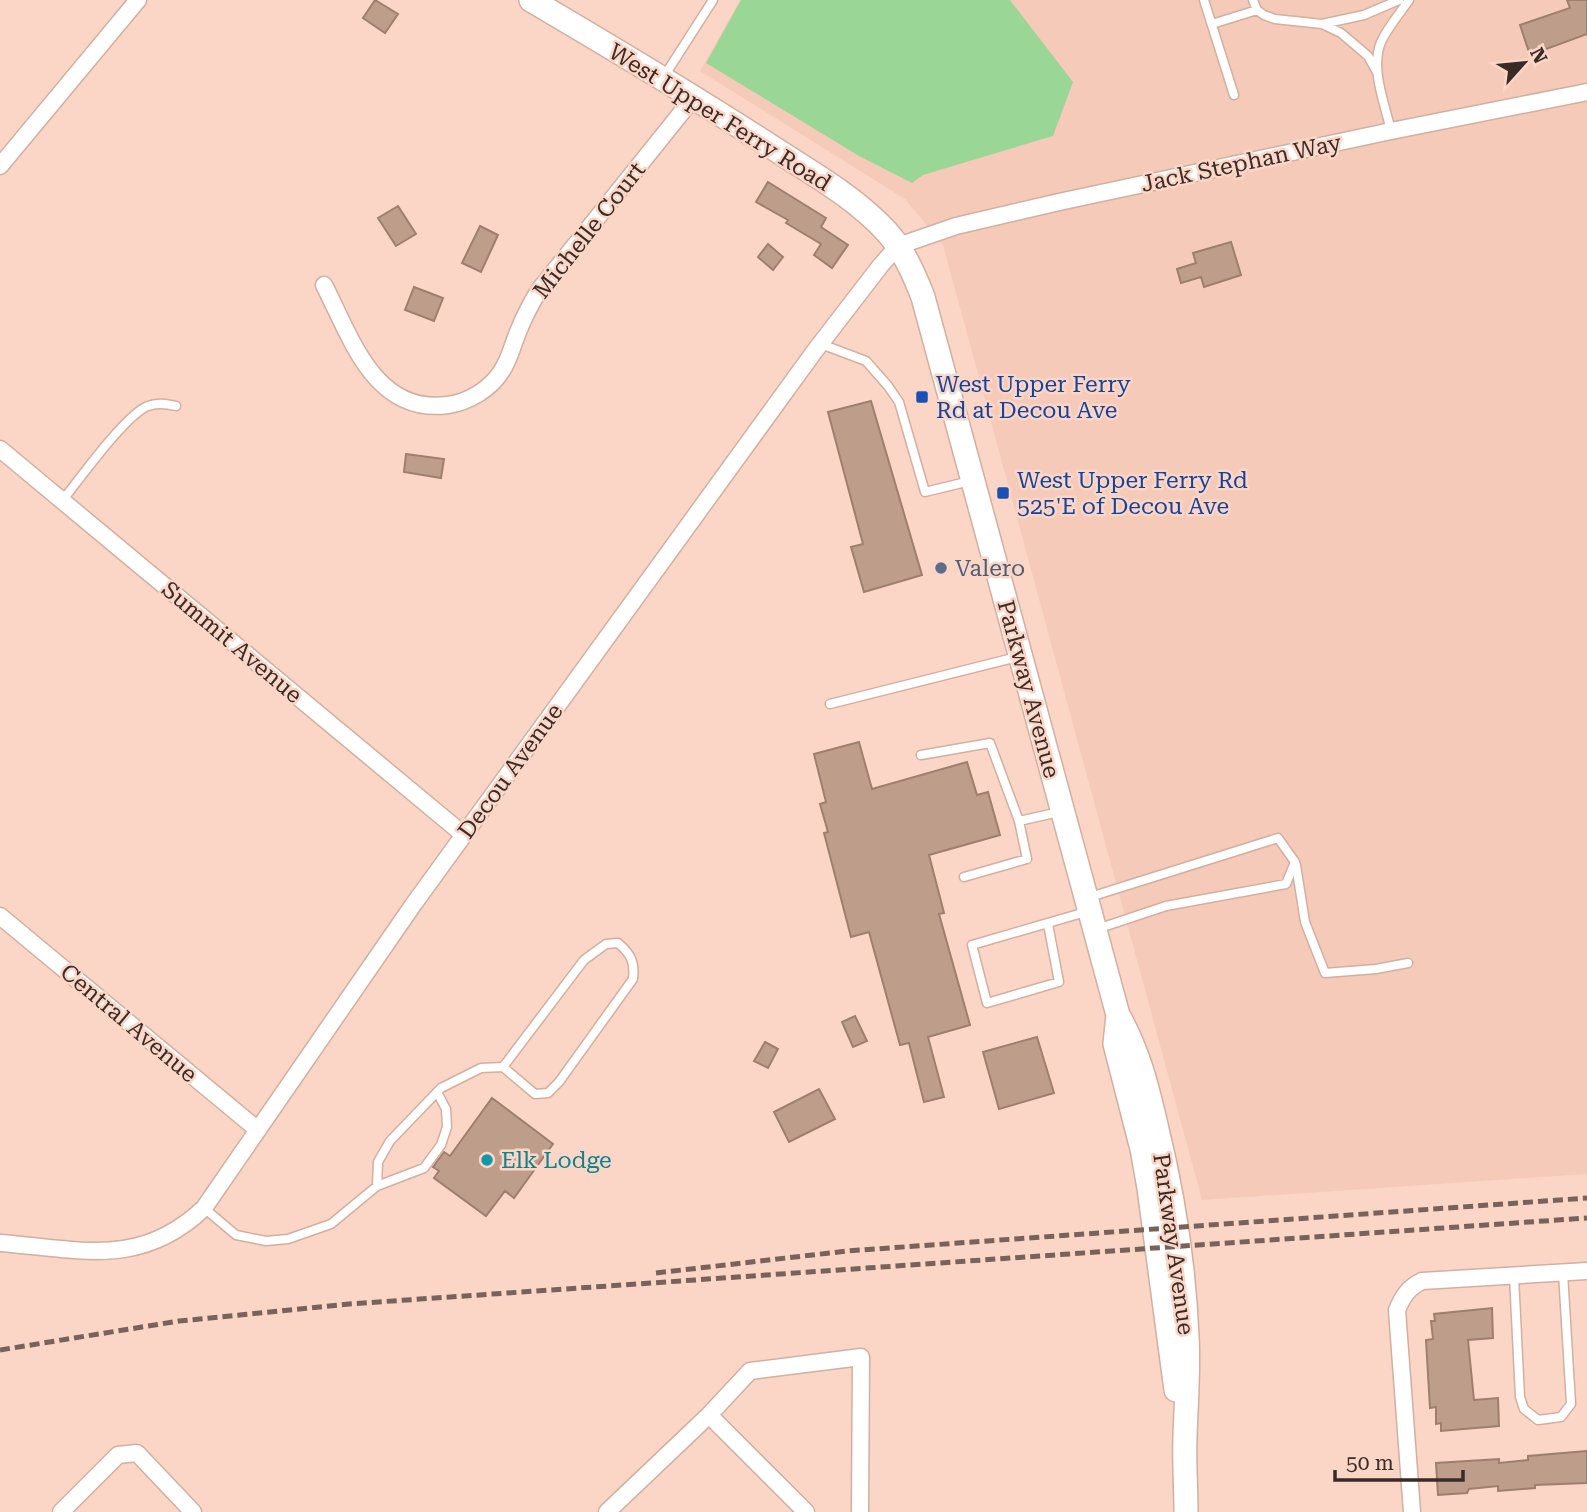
<svg xmlns="http://www.w3.org/2000/svg" width="1587" height="1512" font-family="'Roboto Serif',serif">
	<rect width="100%" height="100%" fill="#fbd6c7"/>
	<path fill="#f6cab8" d="M740,0H1587V1174L1202,1200L943,245L905,199L700,71Z"/>
	<path fill="#9ad796" d="M741,0H1010L1073,82L1053,136L923,175L912,183L859,156L706,63Z"/>
	<path fill="#be9e8b" stroke="#9e7f6d" stroke-width="2" d="M375,0L398,14L385,33L363,18Z
		M1567,0H1587V34L1530,55L1520,25L1570,8Z
		M768,182L826,218L821,227L848,245L832,268L814,255L821,244L786,223L788,220L756,202Z
		M398,206L416,234L396,246L378,218Z
		M480,226L498,235L481,272L462,263Z
		M1231,242L1241,275L1204,287L1201,277L1181,283L1177,269L1196,263L1193,253Z
		M768,244L783,257L773,270L758,257Z
		M414,287L443,298L434,321L405,310Z
		M871,401L922,575L864,592L851,547L863,544L828,412Z
		M406,454L444,459L441,478L404,472Z
		M859,742L872,789L967,762L977,795L988,792L1000,835L929,855L944,913L939,914L970,1025L928,1037L944,1097L924,1102L909,1043L900,1045L869,932L851,937L824,833L828,832L820,804L826,802L814,754Z
		M855,1016L867,1041L853,1047L842,1022Z
		M1037,1037L1054,1093L999,1109L983,1052Z
		M765,1042L778,1049L768,1068L754,1061Z
		M819,1089L835,1119L789,1142L774,1112Z
		M492,1098L553,1144L514,1198L505,1191L486,1216L434,1178L439,1171L433,1167L444,1152L450,1156Z
		M1492,1308L1493,1338L1468,1340L1474,1400L1498,1398L1499,1426L1441,1431V1423L1436,1424V1407L1430,1408L1426,1340L1433,1339L1431,1321H1435L1434,1314Z
		M1587,1451V1483L1535,1485V1488L1498,1491V1486L1469,1489L1467,1493L1438,1495L1436,1463L1499,1459V1463L1528,1460V1456Z"/>
	<g fill="none" stroke-linecap="round" stroke-linejoin="round">
		<defs>
			<path id="lane" d="M1204,0L1234,95
				M1253,0L1257,10L1264,15L1275,19L1322,24L1341,33L1368,56L1377,72
				M1212,24L1257,10
				M1322,24L1364,15L1399,0
				M665,75L713,0
				M1391,131C1385,104 1370,69 1381,42C1388,27 1400,13 1409,0
				M821,344L866,361L888,386L899,402L925,492L970,481
				M62,501C79,480 126,414 148,406C157,402 167,404 176,406
				M830,704L1017,657
				M921,755L990,743L1019,821
				M1296,865L1305,922L1325,973L1376,969L1408,963
				M964,877L1027,859L1019,821L1059,812
				M1090,897L1278,838L1295,862L1286,884L1166,906L1097,929
				M1048,924L1059,982L987,1003L972,945L1089,911
				M377,1186L378,1162L390,1141L441,1088L481,1068L503,1067L535,1094L548,1093L559,1082L633,979C635,962 631,954 618,943L606,944L584,960L503,1067
				M204,1208L236,1235L266,1241L288,1239L331,1224L377,1186L424,1168L441,1145L447,1127L446,1109L437,1092
				M1514,1276L1520,1397L1524,1409L1538,1420L1561,1417L1571,1404L1563,1273"/>
			<path id="street" d="M0,166L138,0
				M324,285C351,337 374,415 448,405C469,402 490,389 501,372C510,359 512,346 518,332C524,317 531,303 540,289L694,97
				M0,449L464,835
				M0,916L258,1130
				M0,1243C79,1249 140,1269 204,1208L413,905L814,352L881,265L898,246L956,226L1059,202L1391,131L1587,92
				M709,1415L806,1512
				M61,1512L118,1455L137,1453L193,1512
				M607,1512L709,1415L750,1371L861,1357L860,1512
				M1412,1512L1397,1310C1403,1296 1408,1288 1422,1281L1587,1271"/>
			<path id="secondary" d="M531,0C611,47 690,94 767,144C808,171 854,196 887,232C904,251 914,274 923,297L1118,1015C1138,1050 1147,1086 1156,1125C1173,1194 1184,1265 1187,1336C1189,1370 1186,1403 1185,1437C1184,1462 1186,1487 1186,1512
				M1118,1015L1115,1044L1142,1149L1149,1188L1176,1390"/>
		</defs>
		<use href="#lane" stroke="#d2afa0" stroke-width="11"/>
		<use href="#street" stroke="#d2afa0" stroke-width="19"/>
		<use href="#secondary" stroke="#d2afa0" stroke-width="26"/>
		<use href="#lane" stroke="#fff" stroke-width="8"/>
		<use href="#street" stroke="#fff" stroke-width="16"/>
		<use href="#secondary" stroke="#fff" stroke-width="23"/>
		<path stroke="#786259" stroke-width="5" stroke-dasharray="10 5" stroke-linecap="butt" d="M656,1273L847,1251L1587,1198
			M0,1350L179,1321L349,1304L1587,1218"/>
	</g>
	<g fill="#1a4fb4" stroke="#fbd6c7" stroke-width="2.5">
		<rect x="915" y="390" width="14" height="14" rx="3.5"/>
		<rect x="996" y="486" width="14" height="14" rx="3.5"/>
	</g>
	<circle fill="#5c6f8a" stroke="#fbd6c7" stroke-width="2.5" cx="941" cy="568" r="7"/>
	<circle fill="#0f9aa8" stroke="#fbd6c7" stroke-width="2.5" cx="487" cy="1160" r="7"/>
	<g text-anchor="middle" stroke-width="5" stroke-linejoin="round" paint-order="stroke">
		<g font-size="23" fill="#392b25" stroke="#fbd6c7">
			<text transform="translate(720 117) rotate(32)" y="8">West Upper Ferry Road</text>
			<text transform="translate(1241 163) rotate(-12)" y="8">Jack Stephan Way</text>
			<text transform="translate(589 230) rotate(-52)" y="8">Michelle Court</text>
			<text transform="translate(232 642) rotate(40)" y="8">Summit Avenue</text>
			<text transform="translate(1029 689) rotate(75)" y="8">Parkway Avenue</text>
			<text transform="translate(510 771) rotate(-54)" y="8">Decou Avenue</text>
			<text transform="translate(129 1023) rotate(40)" y="8">Central Avenue</text>
			<text transform="translate(1174 1244) rotate(82)" y="8">Parkway Avenue</text>
		</g>
		<g font-size="23" fill="#164399" stroke="#fbd6c7" text-anchor="start">
			<text x="936" y="392">West Upper Ferry<tspan x="936" dy="26">Rd at Decou Ave</tspan></text>
			<text x="1017" y="488">West Upper Ferry Rd<tspan x="1017" dy="26">525'E of Decou Ave</tspan></text>
		</g>
		<g font-size="23" fill="#4e5e75" stroke="#fbd6c7" text-anchor="start">
			<text x="955" y="576">Valero</text>
		</g>
		<g font-size="23" fill="#0d838f" stroke="#fbd6c7" text-anchor="start">
			<text x="501" y="1168">Elk Lodge</text>
		</g>
	</g>
	<g transform="translate(1524 63) rotate(63)" stroke="#fbd6c7" stroke-width="5" paint-order="stroke">
	<path d="M0-5L12 26L0 18L-12 26Z" fill="#392b25"/>
	<text y="-10" font-size="19" font-weight="bold" text-anchor="middle" fill="#392b25">N</text>
	</g>
	<path d="M1335 1470v10h128v-10" fill="none" stroke="#392b25" stroke-width="3.5"/>
	<text x="1346" y="1470" font-size="21" fill="#392b25" stroke="#fbd6c7" stroke-width="5" paint-order="stroke">50 m</text>
</svg>
